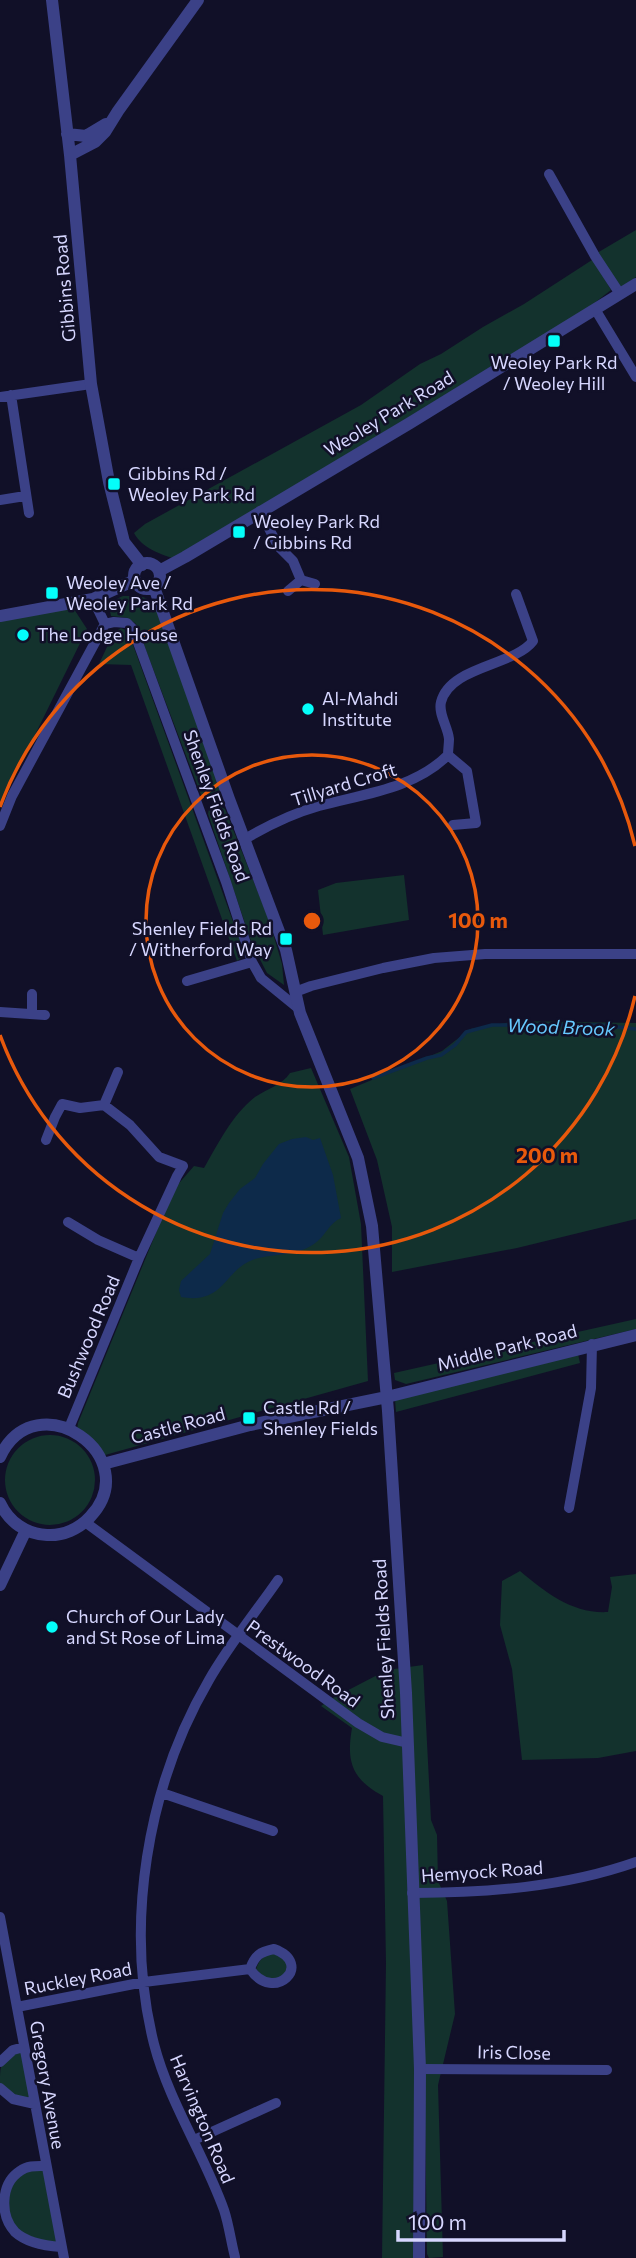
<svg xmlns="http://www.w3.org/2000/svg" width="636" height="2258" font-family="Commissioner,sans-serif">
	<rect width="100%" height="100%" fill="#111028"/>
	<path fill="#13322d" d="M636,230V277L621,287L597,253Z
		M592,260L595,262L611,290L588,308L175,559C160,554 142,548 134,533L145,524L361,405L420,364L441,354L483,327L524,304Z
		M123,596C136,596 147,594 155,606L222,793L213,799L201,795L136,624L128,618L111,616C108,604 113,600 123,596Z
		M72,606L87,629L0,806V621Z
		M121,628L128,631L244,952L241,958L237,961L131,665L99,664L114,632Z
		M217,805L225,809L269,920L282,964L284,985L267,973L252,944L208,814L209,809Z
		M404,875L409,920L323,935L318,890L336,883Z
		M517,1021L636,1023V1219L517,1248L392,1272V1227L377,1160L350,1089L442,1051L470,1029Z
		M311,1068L349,1157L361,1224L368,1381L98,1457L77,1430L78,1423L174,1189L194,1166L204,1168C218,1144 232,1115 255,1097C267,1089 282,1085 290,1073Z
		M636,1319V1329L406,1384L395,1380L394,1373Z
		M578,1354L580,1363L396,1412L395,1400Z
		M5 1480a45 45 0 1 1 90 0a45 45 0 1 1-90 0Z
		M520,1571C546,1593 573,1614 608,1612L612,1587L610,1577L636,1574V1751L598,1758L522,1760L512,1669L500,1625L502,1581Z
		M423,1665L431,1820L437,1835L438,1881L447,1901L455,2014L438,2085L443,2257L429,2258L427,2254L424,2041L416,2146L414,2258H382L386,1963L383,1796C352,1779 346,1762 352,1728L321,1706L333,1698L387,1670Z
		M275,1953L289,1963L286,1976L267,1981L256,1969C260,1958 264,1955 275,1953Z
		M21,2051L32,2101L22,2100L0,2084C0,2062 1,2060 21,2051Z
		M46,2167L61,2246L16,2232L4,2199L21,2171Z"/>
	<path fill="#0d2a4a" d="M306,1137L313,1140L320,1138L333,1175L341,1218C329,1223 325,1237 314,1244C294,1257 276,1253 255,1259C224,1269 225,1305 181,1297L179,1290L181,1281L210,1254L223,1213L229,1203L240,1189L255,1178L263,1164L279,1144L292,1139Z"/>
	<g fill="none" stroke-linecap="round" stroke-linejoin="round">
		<path stroke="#0d2a4a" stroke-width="3.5" d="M373,1078L427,1058L441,1055L455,1045L466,1032L492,1025H600L636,1029"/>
		<path stroke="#3b4187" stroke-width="10" d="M549,174L595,256L620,294
			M595,309L636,377
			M11,395L29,513
			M0,397L91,384
			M0,500L25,496
			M260,511L278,546L293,561L301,580
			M288,591L301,580L315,584
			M105,624L114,622L127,623L133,629L226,882L252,962L261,978L299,1009
			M448,755L467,771L476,823L453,825
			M0,826L12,796L105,624L93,599
			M245,839C267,826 294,813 319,806C363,794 414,789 448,755C448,750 449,744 449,739C448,727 438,714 441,702C450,666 514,666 533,641L516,594
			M187,981L252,962
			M295,992L311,986L383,968L434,958L485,954H636
			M32,994V1013
			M0,1012L45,1015
			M104,1105L118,1072
			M46,1140L55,1117L62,1104L80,1108L104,1105L130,1125L159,1157L183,1166L177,1176L139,1258L69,1428
			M68,1222L98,1240L139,1258
			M569,1508L591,1388L592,1344
			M85,1522L358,1723L382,1737L408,1743
			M162,1793L273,1831
			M412,1893C487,1893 565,1887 636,1862
			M0,1917L64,2258
			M274,1949C315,1964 274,2004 250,1969C255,1955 260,1952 274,1949Z
			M17,2007L144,1982L250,1969
			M0,2062L13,2050L24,2047
			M420,2069L607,2070
			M0,2088L13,2099L35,2104
			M194,2140L276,2103
			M46,2166C37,2166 28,2165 20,2171C0,2184 0,2216 15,2232C27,2243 46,2246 61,2247
			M235,2257C231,2242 229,2225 224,2210C204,2154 169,2102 154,2044C124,1925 147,1786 209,1680C229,1645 255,1613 278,1580"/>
		<path stroke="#3b4187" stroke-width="12" d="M52,0L70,155L91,384L109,482L124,542L142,565
			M67,134L86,136L106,124
			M70,155L95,142L105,132L118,111L198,0
			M134 576a13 13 0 1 1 26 0a13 13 0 1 1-26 0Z
			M159,571L185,557L410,423L636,284
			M154,587L229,799L286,950L300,1013L358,1158L372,1226L388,1411L406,1693L420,2069L419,2258
			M0,616L93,599L135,580
			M0,1457C36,1380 147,1457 90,1517C79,1529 63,1536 47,1535C26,1534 9,1522 0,1503
			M103,1464L250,1425L387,1397L636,1335
			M0,1585L26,1530"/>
	</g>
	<g fill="none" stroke="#e8590c" stroke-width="3.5">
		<circle cx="312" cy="921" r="166"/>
		<path d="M635 996A332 332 0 0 1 0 1035M0 807A332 332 0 0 1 635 846"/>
	</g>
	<g fill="#04fefa" stroke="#111028" stroke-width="2.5">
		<rect x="547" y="334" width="14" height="14" rx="3.5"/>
		<rect x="107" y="477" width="14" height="14" rx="3.5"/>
		<rect x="232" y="525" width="14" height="14" rx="3.5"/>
		<rect x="45" y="586" width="14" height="14" rx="3.5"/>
		<circle cx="23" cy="635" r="7"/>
		<circle cx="308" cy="709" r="7"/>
		<rect x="279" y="932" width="14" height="14" rx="3.5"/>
		<rect x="242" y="1411" width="14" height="14" rx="3.5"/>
		<circle cx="52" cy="1627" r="7"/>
	</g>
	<g text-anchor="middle" stroke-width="5" stroke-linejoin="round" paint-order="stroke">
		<g font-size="18" fill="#d7d7ff" stroke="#111028">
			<text transform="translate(65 288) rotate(-95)" y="6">Gibbins Road</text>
			<text transform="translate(389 414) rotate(-31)" y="6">Weoley Park Road</text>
			<text transform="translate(344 785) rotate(-17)" y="6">Tillyard Croft</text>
			<text transform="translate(216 806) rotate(70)" y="6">Shenley Fields Road</text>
			<text transform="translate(89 1337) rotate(-67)" y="6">Bushwood Road</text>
			<text transform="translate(507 1348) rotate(-14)" y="6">Middle Park Road</text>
			<text transform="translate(178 1426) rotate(-15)" y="6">Castle Road</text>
			<text transform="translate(384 1639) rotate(-93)" y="6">Shenley Fields Road</text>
			<text transform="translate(303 1664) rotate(36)" y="6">Prestwood Road</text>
			<text transform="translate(482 1872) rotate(-4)" y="6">Hemyock Road</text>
			<text transform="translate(78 1979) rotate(-11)" y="6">Ruckley Road</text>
			<text transform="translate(514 2053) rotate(1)" y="6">Iris Close</text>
			<text transform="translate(47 2085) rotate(80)" y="6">Gregory Avenue</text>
			<text transform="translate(202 2119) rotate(67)" y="6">Harvington Road</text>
		</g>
		<g font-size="18" fill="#d7d7ff" stroke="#111028" text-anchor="start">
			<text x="554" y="369" text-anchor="middle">Weoley Park Rd<tspan x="554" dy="21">/ Weoley Hill</tspan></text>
			<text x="128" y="480">Gibbins Rd /<tspan x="128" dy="21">Weoley Park Rd</tspan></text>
			<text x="253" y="528">Weoley Park Rd<tspan x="253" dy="21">/ Gibbins Rd</tspan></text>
			<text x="66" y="589">Weoley Ave /<tspan x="66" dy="21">Weoley Park Rd</tspan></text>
			<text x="37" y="641">The Lodge House</text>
			<text x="322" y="705">Al-Mahdi<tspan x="322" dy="21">Institute</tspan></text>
			<text x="272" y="935" text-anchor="end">Shenley Fields Rd<tspan x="272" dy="21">/ Witherford Way</tspan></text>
			<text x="263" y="1414">Castle Rd /<tspan x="263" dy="21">Shenley Fields</tspan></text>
			<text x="66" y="1623">Church of Our Lady<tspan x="66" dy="21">and St Rose of Lima</tspan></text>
		</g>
		<g font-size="19" font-style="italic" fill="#66c9fe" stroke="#111028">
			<text transform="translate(561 1027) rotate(2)" y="7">Wood Brook</text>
		</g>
	</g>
	<circle cx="312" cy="921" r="10" fill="#e8590c" stroke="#111028" stroke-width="3.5"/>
	<g font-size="21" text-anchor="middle" font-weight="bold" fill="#e8590c" stroke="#111028" stroke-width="5" stroke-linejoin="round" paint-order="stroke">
		<text x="478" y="928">100 m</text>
		<text x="547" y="1163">200 m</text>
	</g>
	<path d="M398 2230v10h166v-10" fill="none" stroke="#d7d7ff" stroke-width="3.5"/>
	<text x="408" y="2230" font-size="21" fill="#d7d7ff" stroke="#111028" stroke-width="5" paint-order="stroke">100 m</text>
</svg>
